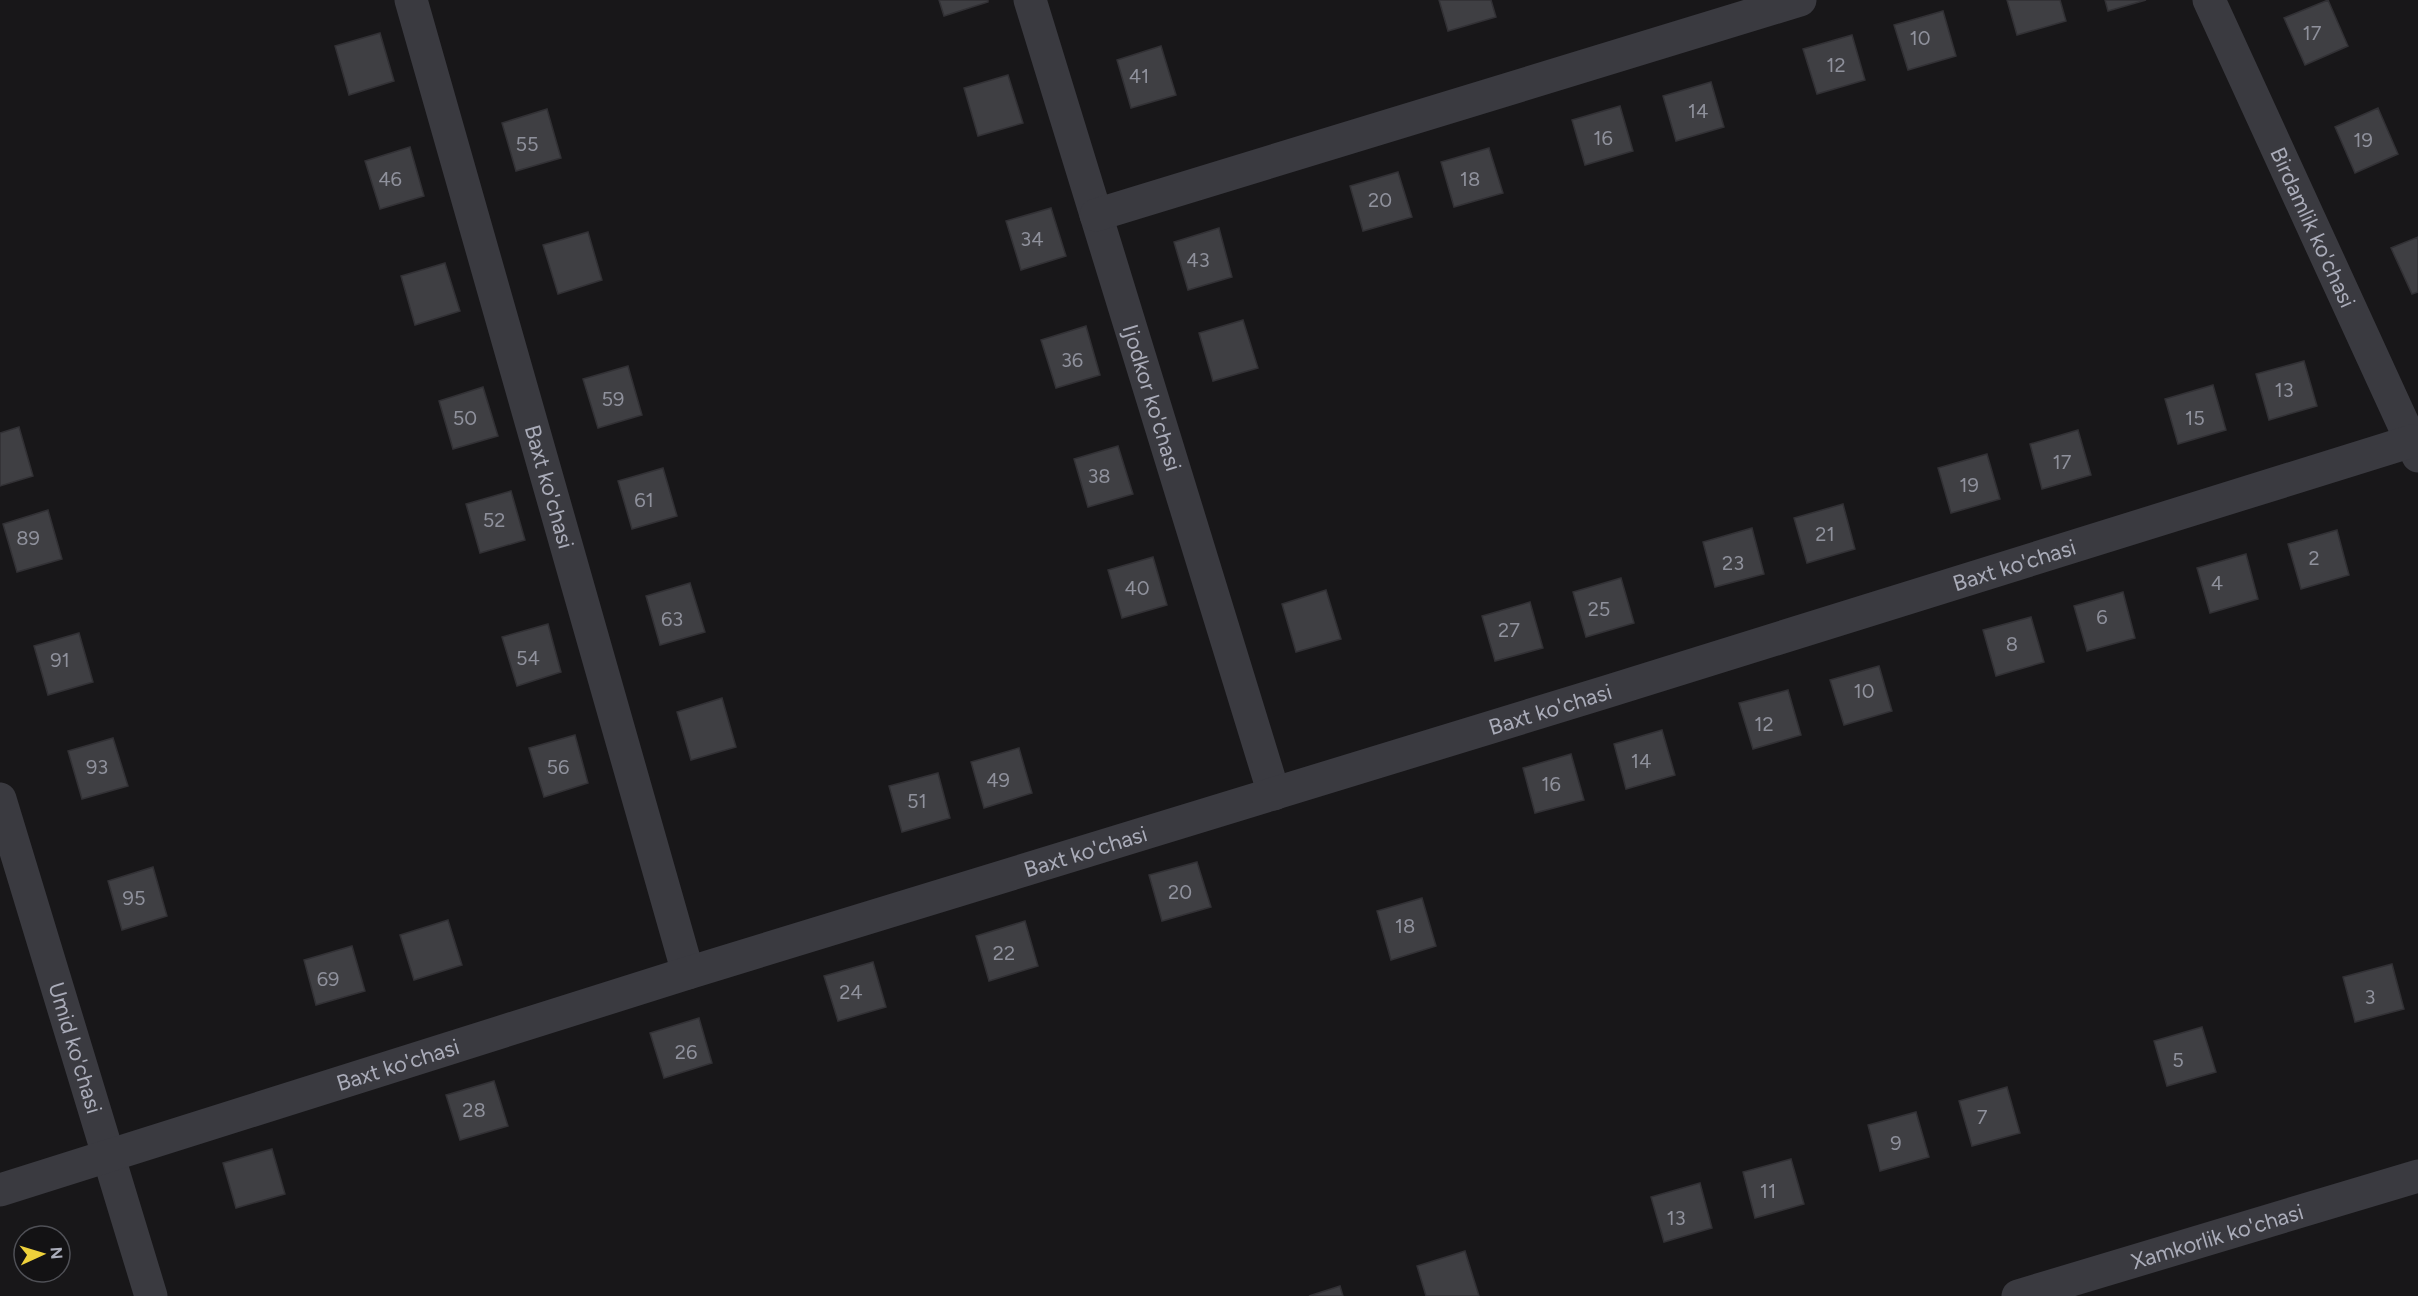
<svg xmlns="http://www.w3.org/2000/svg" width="2418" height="1296" font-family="Figtree,sans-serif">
	<rect width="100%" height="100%" fill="#181719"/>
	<path fill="#3f3f43" stroke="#323135" stroke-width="1.5" d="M939,0H988V2L944,16Z
		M1439,0H1491L1496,17L1448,31Z
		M2007,0H2060L2066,21L2017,35Z
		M2105,0H2146L2108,11Z
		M2328,0L2348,46L2305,65L2284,18Z
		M1943,11L1956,56L1908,70L1894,25Z
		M380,33L394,81L349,95L335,46Z
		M1852,35L1865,80L1817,94L1803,49Z
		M1161,46L1176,95L1131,108L1117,60Z
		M1008,75L1023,123L978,136L964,88Z
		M1711,82L1724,127L1676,141L1663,96Z
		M1620,106L1633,151L1585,165L1572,120Z
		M2378,108L2398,154L2355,173L2335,127Z
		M547,109L561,158L516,171L502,123Z
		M410,147L424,196L380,209L365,161Z
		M1489,148L1503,193L1454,207L1441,162Z
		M1398,172L1412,217L1363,231L1350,186Z
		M1051,208L1066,256L1021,270L1006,221Z
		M1219,228L1232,277L1188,290L1174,242Z
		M588,232L602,280L558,294L543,245Z
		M2418,237V292L2412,294L2391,248Z
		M445,263L460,311L415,325L401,276Z
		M1243,320L1258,368L1213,381L1199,333Z
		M1086,326L1100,375L1056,388L1041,340Z
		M2304,361L2317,406L2269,420L2256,374Z
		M628,366L642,415L598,428L583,379Z
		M2213,385L2226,430L2178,444L2165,399Z
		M483,387L498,436L453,449L439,401Z
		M19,427L33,476L0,486V433Z
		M2078,430L2091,475L2042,489L2030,444Z
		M1118,446L1133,494L1088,507L1074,459Z
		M1987,454L2000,499L1951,513L1938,468Z
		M663,468L677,516L632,529L618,481Z
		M511,491L525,540L480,553L466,504Z
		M1843,504L1855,549L1807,563L1794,518Z
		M48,510L62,559L17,572L3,524Z
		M1752,528L1764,574L1715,587L1703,542Z
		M2337,530L2349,575L2301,589L2288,544Z
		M2246,554L2258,599L2210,613L2197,568Z
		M1153,557L1167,605L1122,618L1108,570Z
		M1621,578L1634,623L1586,637L1573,592Z
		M690,583L705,632L660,645L646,596Z
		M1326,590L1341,639L1296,652L1282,604Z
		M2123,592L2135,638L2087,651L2074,606Z
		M1530,602L1543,648L1495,661L1482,616Z
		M2031,617L2044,662L1996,676L1983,630Z
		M548,624L561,672L517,686L502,637Z
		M79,633L93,682L48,695L34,646Z
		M1879,666L1892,711L1844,725L1830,680Z
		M1788,690L1801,735L1753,749L1739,703Z
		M722,698L736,747L691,760L677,712Z
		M1662,730L1675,775L1626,789L1614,744Z
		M575,735L588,783L544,797L529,748Z
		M113,738L128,786L82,799L68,751Z
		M1019,748L1032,793L984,808L971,762Z
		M1571,754L1584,800L1535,813L1523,768Z
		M938,773L950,818L902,832L889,786Z
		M1197,862L1211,907L1162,921L1149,875Z
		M153,867L167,916L122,930L108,881Z
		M1422,898L1436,946L1391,960L1377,911Z
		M448,920L462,965L414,980L400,935Z
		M1025,921L1038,966L989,981L976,936Z
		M352,946L365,991L316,1005L304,960Z
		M873,962L886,1007L838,1021L824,976Z
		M2392,964L2404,1009L2355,1022L2343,977Z
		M699,1018L712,1063L664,1078L650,1033Z
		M2202,1027L2216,1072L2167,1086L2154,1041Z
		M494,1081L508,1126L460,1140L446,1095Z
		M2007,1087L2020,1133L1972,1146L1959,1101Z
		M1916,1112L1929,1157L1880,1171L1868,1125Z
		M272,1149L285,1194L236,1208L223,1163Z
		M1791,1159L1804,1204L1755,1218L1743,1172Z
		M1700,1183L1712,1228L1664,1242L1651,1197Z
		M1465,1251L1479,1296H1426L1417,1266Z
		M1340,1286L1343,1296H1309Z"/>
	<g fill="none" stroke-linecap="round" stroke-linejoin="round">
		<g stroke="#3a3a40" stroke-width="33">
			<path id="s1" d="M411,0L688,973"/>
			<path id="s2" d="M1030,0L1274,794"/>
			<path id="s3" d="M2209,0L2418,456"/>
			<path d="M1096,215L1800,0"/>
			<path id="s4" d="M0,799L151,1296"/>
			<path id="s5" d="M0,1190L688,973L1609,691L2412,441"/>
			<path id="s6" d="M2018,1296L2418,1176"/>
		</g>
	</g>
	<g text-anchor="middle" stroke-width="5" stroke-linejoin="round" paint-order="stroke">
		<g font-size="20" fill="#8f919c">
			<text x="2312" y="40">17</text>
			<text x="1920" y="45">10</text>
			<text x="1836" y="72">12</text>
			<text x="1139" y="83">41</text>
			<text x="1698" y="118">14</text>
			<text x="1603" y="145">16</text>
			<text x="2363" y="147">19</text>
			<text x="527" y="151">55</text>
			<text x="390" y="186">46</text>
			<text x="1470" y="186">18</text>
			<text x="1380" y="207">20</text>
			<text x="1032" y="246">34</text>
			<text x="1198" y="267">43</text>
			<text x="1072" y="367">36</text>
			<text x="2284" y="397">13</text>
			<text x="613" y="406">59</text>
			<text x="465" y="425">50</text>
			<text x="2195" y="425">15</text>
			<text x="2062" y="469">17</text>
			<text x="1099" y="483">38</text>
			<text x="1969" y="492">19</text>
			<text x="644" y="507">61</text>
			<text x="494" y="527">52</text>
			<text x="1825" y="541">21</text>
			<text x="28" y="545">89</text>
			<text x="2314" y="565">2</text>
			<text x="1733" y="570">23</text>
			<text x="2217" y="590">4</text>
			<text x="1137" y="595">40</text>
			<text x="1599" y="616">25</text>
			<text x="2102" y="624">6</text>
			<text x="672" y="626">63</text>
			<text x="1509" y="637">27</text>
			<text x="2012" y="651">8</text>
			<text x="528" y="665">54</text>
			<text x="60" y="667">91</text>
			<text x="1864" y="698">10</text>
			<text x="1764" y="731">12</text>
			<text x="1641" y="768">14</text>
			<text x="97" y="774">93</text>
			<text x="558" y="774">56</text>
			<text x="998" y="787">49</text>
			<text x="1551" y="791">16</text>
			<text x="917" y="808">51</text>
			<text x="1180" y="899">20</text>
			<text x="134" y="905">95</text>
			<text x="1405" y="933">18</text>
			<text x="1004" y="960">22</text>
			<text x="328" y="986">69</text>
			<text x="851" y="999">24</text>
			<text x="2370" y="1004">3</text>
			<text x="686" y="1059">26</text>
			<text x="2178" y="1067">5</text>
			<text x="474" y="1117">28</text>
			<text x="1982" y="1124">7</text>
			<text x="1896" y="1150">9</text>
			<text x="1768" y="1198">11</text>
			<text x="1676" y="1225">13</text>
		</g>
		<g font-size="22" fill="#aaacb9" stroke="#131214">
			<text dy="8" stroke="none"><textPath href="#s3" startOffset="250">Birdamlik ko'chasi</textPath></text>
			<text dy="8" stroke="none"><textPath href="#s2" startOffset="416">Ijodkor ko'chasi</textPath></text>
			<text dy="8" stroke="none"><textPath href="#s1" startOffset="506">Baxt ko'chasi</textPath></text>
			<text dy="8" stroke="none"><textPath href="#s5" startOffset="2109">Baxt ko'chasi</textPath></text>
			<text dy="8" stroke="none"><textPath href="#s5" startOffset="1623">Baxt ko'chasi</textPath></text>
			<text dy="8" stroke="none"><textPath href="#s5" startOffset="1137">Baxt ko'chasi</textPath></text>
			<text dy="8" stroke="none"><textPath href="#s4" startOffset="260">Umid ko'chasi</textPath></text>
			<text dy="8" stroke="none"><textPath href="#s5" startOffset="417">Baxt ko'chasi</textPath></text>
			<text dy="8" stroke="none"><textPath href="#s6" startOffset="208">Xamkorlik ko'chasi</textPath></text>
		</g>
	</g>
	<g transform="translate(42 1254) rotate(86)"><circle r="28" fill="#131214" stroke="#4f5056" stroke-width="1.5"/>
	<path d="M0-4.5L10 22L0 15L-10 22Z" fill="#eed13b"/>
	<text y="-9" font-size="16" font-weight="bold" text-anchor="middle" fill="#aaacb9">N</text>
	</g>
</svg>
